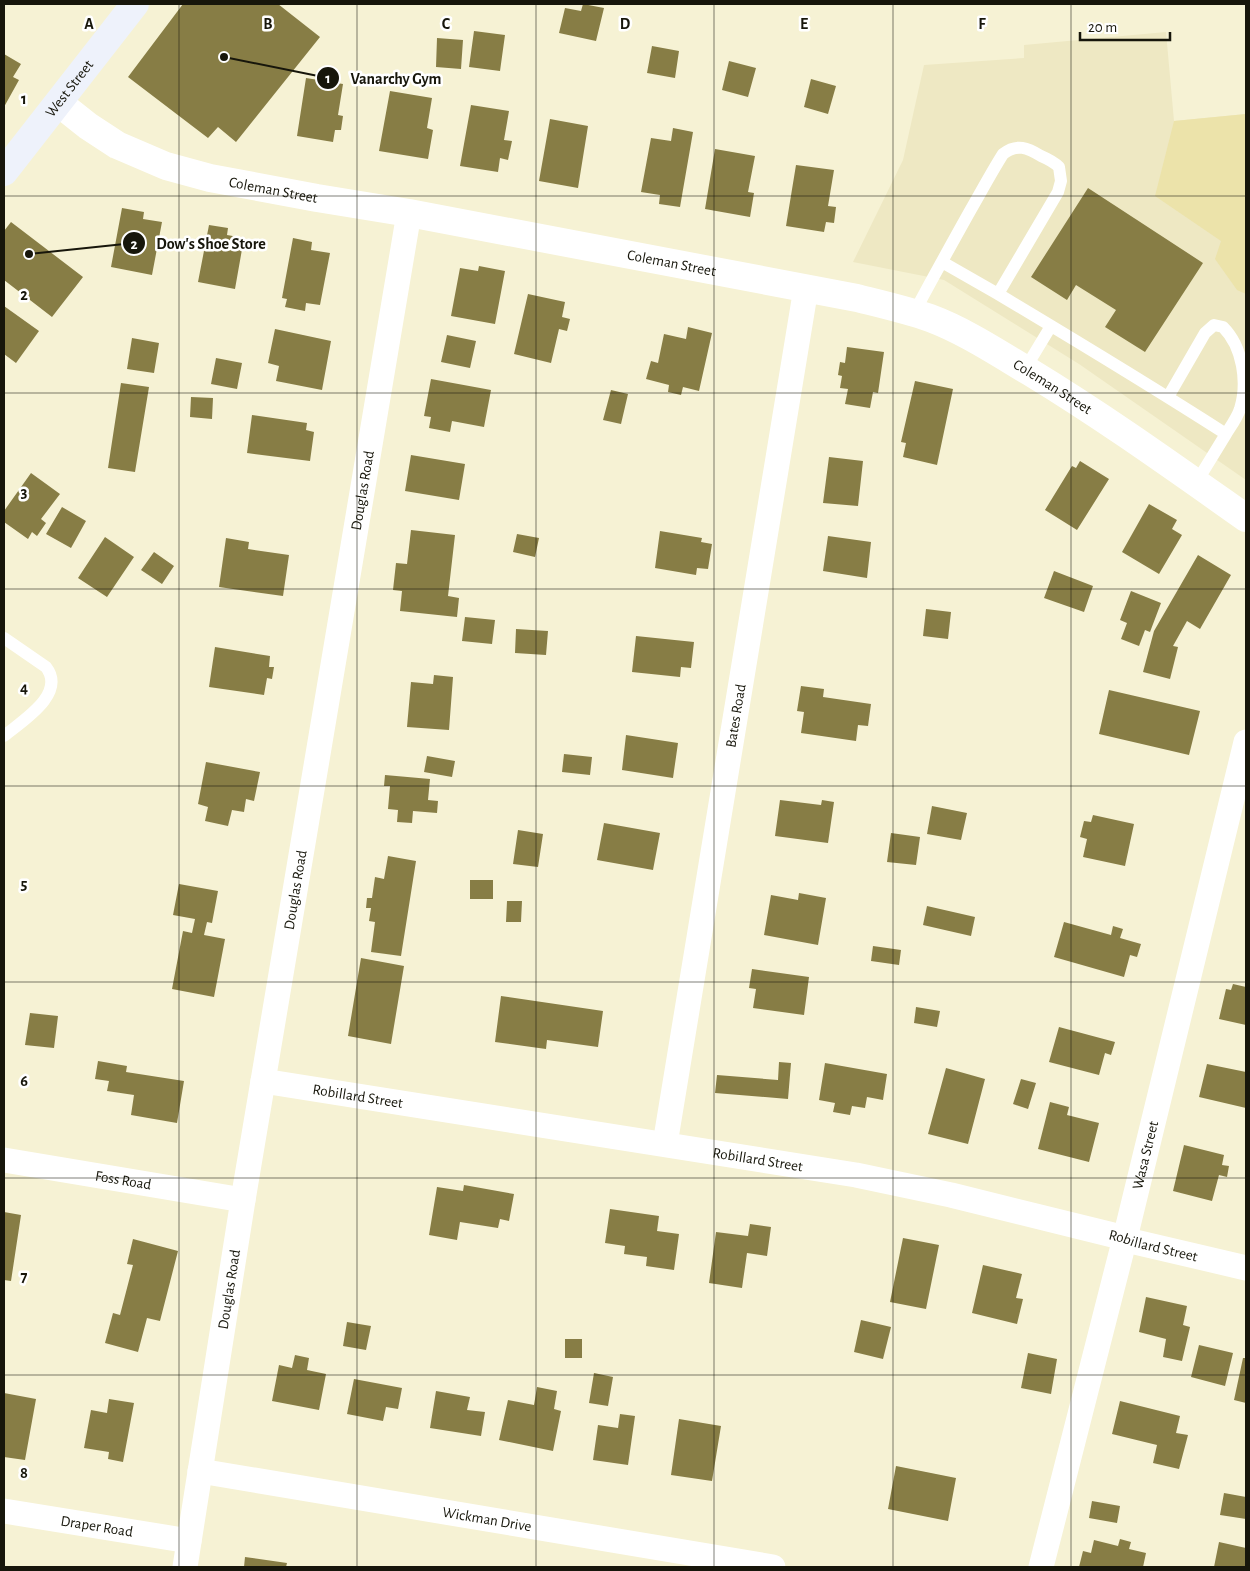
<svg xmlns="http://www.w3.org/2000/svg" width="1250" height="1571" font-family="'Alegreya Sans',sans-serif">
	<rect width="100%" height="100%" fill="#f6f2d4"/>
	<path fill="#eee8c3" d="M1166,32L1174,121L1246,114V480L1079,364L944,280L853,262L903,160L924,65L1024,58V45Z"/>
	<path fill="#ece3aa" d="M1246,114V294L1237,290L1215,259L1221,241L1155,196L1174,121Z"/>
	<path fill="#877d45" d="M183,4H278L320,37L236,142L218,127L208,138L128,77Z
		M583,4L604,8L596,41L559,33L565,8L581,11Z
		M474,31L505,35L500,71L469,67Z
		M437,38L463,40L461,69L436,67Z
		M652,46L679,51L675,78L647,73Z
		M4,54L21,64L13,77L19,80L4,107Z
		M729,61L756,68L748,97L722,90Z
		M306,78L343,84L338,115L343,116L341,130H335L333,142L297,136Z
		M811,79L836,86L828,114L804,107Z
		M390,91L432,98L427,128L433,130L428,159L379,151Z
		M471,105L509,111L504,140L512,141L508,160L500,158L498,172L460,166Z
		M550,119L588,126L578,188L539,181Z
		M673,128L693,132L680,207L659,204L660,195L641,192L651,138L671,141Z
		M715,149L755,156L748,192L754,193L750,217L705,209Z
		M796,165L834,170L828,206L836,207L834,223L826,222L824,232L786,226Z
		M1088,188L1203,263L1145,352L1105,327L1116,310L1076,285L1067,300L1031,277Z
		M122,208L144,212L143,219L162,222L152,275L111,267Z
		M11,222L83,277L52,317L4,280V231Z
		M209,225L228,228L227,235L244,238L235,289L198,282Z
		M293,238L312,242L311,250L330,253L320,305L306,303L305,311L285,307L287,299L282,298Z
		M479,266L505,271L495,324L451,316L460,268L478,271Z
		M528,294L565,302L562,317L570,319L567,331L559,329L551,363L514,354Z
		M4,306L39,331L16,363L4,354Z
		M688,327L712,333L699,391L683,387L681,395L668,392L669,385L646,379L651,361L658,363L664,334L686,339Z
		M275,329L331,341L322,390L276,381L279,366L268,363Z
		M447,335L476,341L470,368L441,362Z
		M132,338L159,343L154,373L127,369Z
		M847,347L884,352L878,393L873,392L870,408L845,404L848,389L840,388L842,376L838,375L840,362L845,363Z
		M216,358L242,363L237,389L211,384Z
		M431,379L491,390L484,427L452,421L450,432L429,428L431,417L424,416Z
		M915,381L953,389L937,465L903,457L906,443L901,442Z
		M121,383L149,387L135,472L108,468Z
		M611,390L628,394L621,424L603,420Z
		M191,397L213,398L212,419L190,417Z
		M252,415L307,423L306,430L314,432L310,461L247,453Z
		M411,455L465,464L459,500L405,491Z
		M829,457L863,461L858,506L823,503Z
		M1080,461L1109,479L1077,530L1045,510L1072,466L1076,468Z
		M31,473L60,494L41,519L46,523L37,536L32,532L28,539L4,522V511Z
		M1149,504L1177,520L1172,529L1182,535L1159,574L1122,552Z
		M62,507L86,521L71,548L46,534Z
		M411,530L455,535L448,596L459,598L457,617L400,611L402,591L393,590L396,563L407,564Z
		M660,531L702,538L701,542L712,544L708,569L697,568L696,575L655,568Z
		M517,534L539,538L535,557L513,552Z
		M828,536L871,542L867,578L823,571Z
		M105,537L134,557L107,597L78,578Z
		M226,538L249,542L248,549L289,555L283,596L219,587Z
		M154,552L174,566L162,584L141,570Z
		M1198,555L1231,575L1200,629L1187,621L1173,646L1178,647L1170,679L1143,672L1154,631Z
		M1054,571L1093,586L1084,612L1044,598Z
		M1131,591L1161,603L1150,632L1145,630L1139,646L1121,639L1127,623L1120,620Z
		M926,609L951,612L948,639L923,636Z
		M465,617L495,620L492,644L462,641Z
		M516,629L548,631L546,655L515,653Z
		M636,636L694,642L691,668L681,667L680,677L632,672Z
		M215,647L270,656L269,667H274L272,679L267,678L264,695L209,687Z
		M434,675L453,677L449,730L407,727L411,682L433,684Z
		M801,686L824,689L823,697L871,704L868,726L858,725L856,741L801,733L804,712L797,711Z
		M1109,690L1200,711L1189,755L1099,734Z
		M626,735L678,743L673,778L622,770Z
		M564,754L592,757L590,775L562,772Z
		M427,756L455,761L452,777L424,772Z
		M206,762L260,772L254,801L246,799L244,812L232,810L228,826L205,821L208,807L198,804Z
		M385,775L430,779L428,800L438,801L437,813L413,811L412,823L397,822L398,810L388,809L390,786H384Z
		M780,800L821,805L822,800L834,802L828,843L775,836Z
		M932,806L967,813L961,840L927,834Z
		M1093,815L1134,824L1125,866L1083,857L1087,839L1080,837L1084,821L1091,822Z
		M604,823L660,833L653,870L597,860Z
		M518,830L543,834L538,867L513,864Z
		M891,833L920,837L916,865L887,862Z
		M388,856L416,861L401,956L371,952L375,922L369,921L371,908H366L367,898H372L375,877L384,879Z
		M470,880H493V899H470Z
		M179,884L218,891L212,923L207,922L204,935L225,939L214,997L172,989L183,931L192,933L195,919L173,915Z
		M799,893L826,898L818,945L764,935L771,895L798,900Z
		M507,901H522L521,922H506Z
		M927,906L975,917L971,936L923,925Z
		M1064,922L1111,935L1113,926L1123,929L1120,938L1141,944L1137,957L1130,955L1124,977L1054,957Z
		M873,946L901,950L899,965L871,961Z
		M361,958L404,966L391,1044L348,1036Z
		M752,969L809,977L804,1015L753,1008L756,989L749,988Z
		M1233,984L1246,987V1025L1219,1019L1226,989L1231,990Z
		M501,996L603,1011L598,1047L547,1040L546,1049L495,1042Z
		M916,1007L940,1011L937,1027L914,1023Z
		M30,1013L58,1016L54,1048L25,1045Z
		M1059,1027L1115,1042L1111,1055L1105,1053L1099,1075L1049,1062Z
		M98,1061L127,1066L126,1072L184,1081L177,1123L131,1115L134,1095L107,1091L109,1081L95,1079Z
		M779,1062L791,1063L788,1099L715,1093L717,1075L778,1080Z
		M825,1063L887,1074L883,1100L867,1097L865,1108L852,1106L850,1115L833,1112L835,1103L819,1100Z
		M1207,1064L1246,1072V1108L1199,1097Z
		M946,1068L985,1079L968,1144L928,1134Z
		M1021,1079L1036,1083L1028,1109L1013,1104Z
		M1050,1102L1069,1107L1067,1115L1099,1123L1089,1162L1038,1149Z
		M1184,1145L1224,1155L1222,1165L1229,1166L1227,1177L1219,1175L1212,1201L1173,1191Z
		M464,1185L514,1194L509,1221L500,1219L498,1228L460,1222L457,1240L429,1235L437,1187L463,1191Z
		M610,1209L659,1216L657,1231L679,1234L674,1270L646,1266L647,1257L624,1254L625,1246L605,1243Z
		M4,1212L21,1215L11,1281L4,1280Z
		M750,1224L771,1227L767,1256L747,1253L742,1288L709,1283L716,1232L748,1236Z
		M903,1238L939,1245L926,1309L890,1302Z
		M133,1239L178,1251L160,1321L147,1318L138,1352L105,1343L113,1313L120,1315L133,1265L127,1264Z
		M983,1265L1022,1274L1016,1298L1023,1299L1017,1324L972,1313Z
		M1146,1297L1187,1306L1183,1325L1190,1327L1182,1361L1163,1357L1166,1339L1139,1332Z
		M861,1320L891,1327L883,1359L854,1352Z
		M347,1322L371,1326L366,1350L343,1346Z
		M565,1339H582V1358H565Z
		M1199,1345L1233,1353L1225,1386L1191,1377Z
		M1028,1353L1057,1359L1051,1394L1021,1388Z
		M295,1355L309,1358L307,1370L326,1374L319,1410L272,1401L279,1365L292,1368Z
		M1243,1358H1246V1403L1234,1400Z
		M594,1373L613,1377L608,1406L589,1403Z
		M354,1379L402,1388L398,1409L386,1407L383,1421L347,1414Z
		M537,1387L557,1391L554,1409L561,1411L553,1451L499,1440L508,1400L534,1405Z
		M436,1391L470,1397L467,1410L485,1412L481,1436L430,1428Z
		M4,1393L36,1399L25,1460L4,1457Z
		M109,1399L134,1403L123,1462L108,1459L109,1452L84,1448L91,1410L107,1413Z
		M1120,1401L1180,1416L1176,1433L1188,1435L1179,1469L1153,1463L1157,1445L1112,1434Z
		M620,1414L635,1416L628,1465L593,1460L598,1425L618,1428Z
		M679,1419L721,1426L712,1481L671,1475Z
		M896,1466L956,1478L948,1521L888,1509Z
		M1224,1493L1246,1497V1519L1220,1515Z
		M1092,1501L1120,1506L1117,1523L1089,1518Z
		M1120,1539L1131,1542L1129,1549L1146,1553L1143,1567H1079L1083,1551L1091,1553L1094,1540L1118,1546Z
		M1219,1542L1246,1548V1567H1214Z
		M245,1557L287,1563L286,1567H244Z"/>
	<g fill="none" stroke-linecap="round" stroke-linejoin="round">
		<path stroke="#fff" stroke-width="12" d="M998,294C1075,340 1151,386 1226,434C1231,426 1237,418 1240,409C1248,383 1243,347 1223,327L1214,325L1205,333L1168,397
			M914,313C932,279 951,245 970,211C981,192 991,173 1003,154C1017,143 1028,148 1041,156C1048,159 1054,162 1059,167L1061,181L1058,192L998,294L942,262
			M1025,369L1051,326
			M1196,483L1226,434
			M4,638L46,667C67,694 22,721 4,736"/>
		<g stroke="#fff" stroke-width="25">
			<path id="s1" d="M263,1081L856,1175L951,1195L1125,1238L1135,1242L1246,1268"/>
			<path id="s2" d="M665,1144L806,288"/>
			<path id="s3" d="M4,1160L243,1200"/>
			<path id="s4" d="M200,1471L773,1567"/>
			<path id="s5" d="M4,1511L189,1541"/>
			<path id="s6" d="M185,1567L243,1200L409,213"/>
			<path id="s7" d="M1041,1567L1125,1238L1246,742"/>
		</g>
		<path stroke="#fff" stroke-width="28" id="s8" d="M59,103L88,126L117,145L166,166L210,178L317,198L409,213L857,298C881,304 907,310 930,318C965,331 998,353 1030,372C1104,417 1175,468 1246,518"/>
		<path stroke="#eef2fb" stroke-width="28" id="s9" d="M4,172L135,4"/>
	</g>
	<path fill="none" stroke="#17160b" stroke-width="1" stroke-opacity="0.55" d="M179,4V1567M357,4V1567M536,4V1567M714,4V1567M893,4V1567M1071,4V1567M4,196H1246M4,393H1246M4,589H1246M4,786H1246M4,982H1246M4,1178H1246M4,1375H1246"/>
	<g text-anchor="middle" stroke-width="5" stroke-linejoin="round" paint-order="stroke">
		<g font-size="15" fill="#17160b" stroke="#fff">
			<text dy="5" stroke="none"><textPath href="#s9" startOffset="106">West Street</textPath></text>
			<text dy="5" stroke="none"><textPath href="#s8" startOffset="235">Coleman Street</textPath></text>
			<text dy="5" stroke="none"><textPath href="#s8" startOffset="640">Coleman Street</textPath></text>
			<text dy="5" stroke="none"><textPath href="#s8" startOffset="1045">Coleman Street</textPath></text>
			<text dy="5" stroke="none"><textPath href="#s6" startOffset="1091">Douglas Road</textPath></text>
			<text dy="5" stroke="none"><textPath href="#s2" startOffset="434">Bates Road</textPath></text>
			<text dy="5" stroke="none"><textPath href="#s6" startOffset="686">Douglas Road</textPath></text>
			<text dy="5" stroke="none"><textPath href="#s1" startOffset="96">Robillard Street</textPath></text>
			<text dy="5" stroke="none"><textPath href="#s7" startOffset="425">Wasa Street</textPath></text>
			<text dy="5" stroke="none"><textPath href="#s1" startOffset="501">Robillard Street</textPath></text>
			<text dy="5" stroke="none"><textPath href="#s3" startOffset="121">Foss Road</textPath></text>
			<text dy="5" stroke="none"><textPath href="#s1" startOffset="906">Robillard Street</textPath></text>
			<text dy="5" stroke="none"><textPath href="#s6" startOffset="281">Douglas Road</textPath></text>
			<text dy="5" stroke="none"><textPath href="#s4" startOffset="291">Wickman Drive</textPath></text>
			<text dy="5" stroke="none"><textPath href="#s5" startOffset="94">Draper Road</textPath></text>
		</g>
	</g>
	<g font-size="16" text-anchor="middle" font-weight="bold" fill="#17160b" stroke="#fff" stroke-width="5" stroke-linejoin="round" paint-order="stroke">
		<text x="89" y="29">A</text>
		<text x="268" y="29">B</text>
		<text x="446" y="29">C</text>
		<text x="625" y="29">D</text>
		<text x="804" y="29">E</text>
		<text x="982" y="29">F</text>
		<text x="24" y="104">1</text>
		<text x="24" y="300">2</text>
		<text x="24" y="497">3</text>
		<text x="24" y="693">4</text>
		<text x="24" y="889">5</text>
		<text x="24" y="1086">6</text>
		<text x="24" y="1282">7</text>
		<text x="24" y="1478">8</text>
	</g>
	<path fill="none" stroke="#17160b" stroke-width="2" d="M224 57L328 78M29 254L134 243"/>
	<g fill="#17160b" stroke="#fff" stroke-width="2">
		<circle cx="224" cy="57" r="5"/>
		<circle cx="29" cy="254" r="5"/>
		<circle cx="328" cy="78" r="12"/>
		<circle cx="134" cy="243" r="12"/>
	</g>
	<g font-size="15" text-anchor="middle" font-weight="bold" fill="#fff">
		<text x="328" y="83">1</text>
		<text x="134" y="249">2</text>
	</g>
	<g font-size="16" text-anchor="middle" font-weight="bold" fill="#17160b" stroke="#fff" stroke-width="5" stroke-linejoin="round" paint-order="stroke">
		<text x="396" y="84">Vanarchy Gym</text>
		<text x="211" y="249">Dow's Shoe Store</text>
	</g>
	<rect width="1250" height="1571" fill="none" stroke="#17160b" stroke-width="10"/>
	<path d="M1080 32v8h90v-8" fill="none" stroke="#17160b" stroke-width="2.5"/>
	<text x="1088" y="32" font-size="15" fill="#17160b" stroke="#ffffff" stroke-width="4" paint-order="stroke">20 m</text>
</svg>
